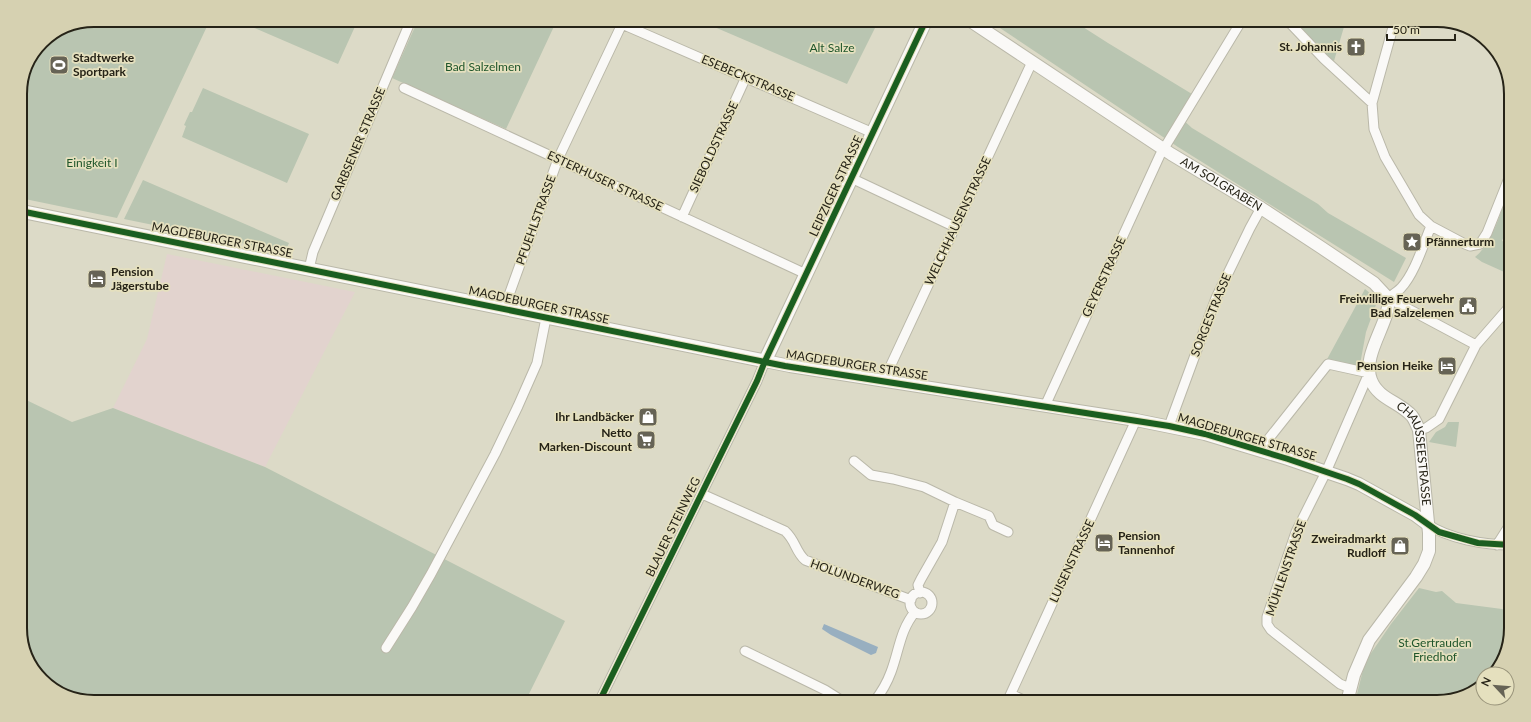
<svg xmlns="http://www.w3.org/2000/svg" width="1531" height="722" font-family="Lato,sans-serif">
	<rect width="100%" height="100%" fill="#dcdac7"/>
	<path fill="#e2d3ce" d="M167,254L355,292L265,467L113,408L147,339Z"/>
	<path fill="#b9c5b1" d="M94,20H210L117,218L20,198V89L42,41L66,26Z
		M236,20H358L338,64Z
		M418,20H557L506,129L392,78Z
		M698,20H879L847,84Z
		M988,20H1072L1108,43L1192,94L1180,117L1192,128L1318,204L1328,213L1406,258L1394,282L1178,147Z
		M1290,20H1346L1334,61L1317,49Z
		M203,88L309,134L287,183L182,137L186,126L184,125L190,112H192Z
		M143,180L289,243L285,252L124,219Z
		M1511,183V209L1510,212L1511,217L1502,241L1511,244V275L1482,262L1475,257C1494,242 1502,207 1511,183Z
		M1365,289L1371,294L1377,302L1366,332L1359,370L1325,363Z
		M20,397L72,422L113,408L265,467L565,621L525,702H94L65,696L33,669L20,633Z
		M1448,422H1459L1456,447L1429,442L1436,432L1445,427Z
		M1419,588L1436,592L1442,591L1456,603L1502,609L1511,613V628L1505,657L1491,674H1483V684L1478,689L1437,702H1355L1365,662L1391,624Z"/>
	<path fill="#98afc0" d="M824,624L878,647L876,653L871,655L831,635L822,629Z"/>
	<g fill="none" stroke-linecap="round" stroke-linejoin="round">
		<defs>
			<path id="minor" d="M1287,20L1324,59L1372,103
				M1395,20L1372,103L1374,129L1385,157L1419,215L1431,226L1465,244L1470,246L1480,244L1487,233L1511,173
				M404,88L806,274
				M851,178L955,227
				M682,217L746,77
				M1431,226C1423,245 1415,273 1401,288C1397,292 1392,295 1388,298L1476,345
				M309,269L313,252L411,20
				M505,309L509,295L558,159L622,24L873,133
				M886,381L889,369L1032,62
				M1045,406L1160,155L1242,20
				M1169,426L1216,298L1250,228L1261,208
				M1419,430L1426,428L1439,419L1476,345L1511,305
				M1259,451L1328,364L1369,373L1326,472L1296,532L1267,617V624L1271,630L1340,684L1350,688
				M854,461L871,475L893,479L924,487L955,502L989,516L993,525L1008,532
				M702,494L785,531C796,541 795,551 805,560L911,600
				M1427,524C1449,539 1485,545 1511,545
				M1497,545L1511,523
				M910 603a11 11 0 1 1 22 0a11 11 0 1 1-22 0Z
				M920,593L918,585L921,579L942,542L955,502
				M386,648L412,607L431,574L495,454L518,406L537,363L546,318
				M745,651L825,690L844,702
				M1011,694L1027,702
				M599,702L757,381L765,361
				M874,702C881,693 887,683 891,672C899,651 900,630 915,612
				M1007,702L1136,420"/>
			<g id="tertiary">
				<path id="s1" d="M969,20L1171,154L1261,208L1322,248L1374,283L1388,298C1392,320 1361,354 1371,380C1378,399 1400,402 1412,416C1415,420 1417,425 1419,430L1429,533V551L1424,564L1416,577L1369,640L1354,675L1347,702"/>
				<path d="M765,361L790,366L1136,420L1205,434L1288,459L1347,479L1359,484L1415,515L1427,524"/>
			</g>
			<path id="secondary" d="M20,211L765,361L926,20"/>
		</defs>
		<use href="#minor" stroke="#bab8a9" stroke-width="11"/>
		<use href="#tertiary" stroke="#bab8a9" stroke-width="14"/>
		<use href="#secondary" stroke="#bab8a9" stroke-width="15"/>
		<use href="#minor" stroke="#faf9f7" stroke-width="9"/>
		<use href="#tertiary" stroke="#faf9f7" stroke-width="12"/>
		<use href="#secondary" stroke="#faf9f7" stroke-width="13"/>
		<defs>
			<path id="cycleway" d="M20,211L785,366L1169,426L1205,434L1288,459L1347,479L1359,484L1415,515L1439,532L1478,543L1511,545
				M599,702L757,381L765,361L926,20"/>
		</defs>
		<use href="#cycleway" stroke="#e5e0be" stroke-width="8"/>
		<use href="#cycleway" stroke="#1b5e20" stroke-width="6"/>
	</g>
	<defs>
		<symbol id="church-square" viewBox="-11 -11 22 22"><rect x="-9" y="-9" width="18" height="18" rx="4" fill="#666355" stroke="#e5e0be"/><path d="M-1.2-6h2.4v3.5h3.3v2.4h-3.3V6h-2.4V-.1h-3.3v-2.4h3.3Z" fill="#fff"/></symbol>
		<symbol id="stadium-square" viewBox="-11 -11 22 22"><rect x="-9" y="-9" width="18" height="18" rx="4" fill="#666355" stroke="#e5e0be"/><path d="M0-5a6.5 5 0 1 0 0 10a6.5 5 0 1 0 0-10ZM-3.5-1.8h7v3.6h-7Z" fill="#fff"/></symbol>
		<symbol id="sight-square" viewBox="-11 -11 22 22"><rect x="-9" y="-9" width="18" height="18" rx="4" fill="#666355" stroke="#e5e0be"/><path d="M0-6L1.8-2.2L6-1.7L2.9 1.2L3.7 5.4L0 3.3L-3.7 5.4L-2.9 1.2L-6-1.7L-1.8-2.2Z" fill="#fff"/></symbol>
		<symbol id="hotel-square" viewBox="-11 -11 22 22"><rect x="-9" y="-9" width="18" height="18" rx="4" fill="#666355" stroke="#e5e0be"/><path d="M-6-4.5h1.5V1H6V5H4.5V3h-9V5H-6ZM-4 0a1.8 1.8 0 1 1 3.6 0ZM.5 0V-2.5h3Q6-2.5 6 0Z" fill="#fff"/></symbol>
		<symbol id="civic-square" viewBox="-11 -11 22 22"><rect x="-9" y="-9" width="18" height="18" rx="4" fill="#666355" stroke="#e5e0be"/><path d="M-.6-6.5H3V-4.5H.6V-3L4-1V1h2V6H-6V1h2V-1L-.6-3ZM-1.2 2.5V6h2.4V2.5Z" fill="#fff"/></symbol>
		<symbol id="shop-square" viewBox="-11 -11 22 22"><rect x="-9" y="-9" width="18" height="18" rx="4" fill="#666355" stroke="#e5e0be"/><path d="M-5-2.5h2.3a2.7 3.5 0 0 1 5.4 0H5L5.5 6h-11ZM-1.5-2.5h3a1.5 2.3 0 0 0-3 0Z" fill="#fff"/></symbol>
		<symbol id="supermarket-square" viewBox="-11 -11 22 22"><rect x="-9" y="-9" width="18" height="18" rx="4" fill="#666355" stroke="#e5e0be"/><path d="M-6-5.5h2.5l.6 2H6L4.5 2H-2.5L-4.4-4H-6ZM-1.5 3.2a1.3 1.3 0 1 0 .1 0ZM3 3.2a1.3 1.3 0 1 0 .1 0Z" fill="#fff"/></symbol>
	</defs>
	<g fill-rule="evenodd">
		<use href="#church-square" x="1345" y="36" width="22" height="22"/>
		<use href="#stadium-square" x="48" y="54" width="22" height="22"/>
		<use href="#sight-square" x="1401" y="231" width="22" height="22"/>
		<use href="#hotel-square" x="86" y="268" width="22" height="22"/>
		<use href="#civic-square" x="1457" y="295" width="22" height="22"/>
		<use href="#hotel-square" x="1436" y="355" width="22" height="22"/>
		<use href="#shop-square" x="637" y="406" width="22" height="22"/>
		<use href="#supermarket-square" x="635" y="429" width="22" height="22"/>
		<use href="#hotel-square" x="1093" y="532" width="22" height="22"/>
		<use href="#shop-square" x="1389" y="535" width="22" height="22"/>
	</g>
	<g text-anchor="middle" stroke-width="3.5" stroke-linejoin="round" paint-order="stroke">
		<g font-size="12" font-weight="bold" fill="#262317" stroke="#e5e0be" text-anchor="end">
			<text x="1342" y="51">St. Johannis</text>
			<text x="73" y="62" text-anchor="start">Stadtwerke<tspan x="73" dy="14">Sportpark</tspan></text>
			<text x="1426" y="246" text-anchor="start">Pfännerturm</text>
			<text x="111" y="276" text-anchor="start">Pension<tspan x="111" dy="14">Jägerstube</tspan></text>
			<text x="1454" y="303">Freiwillige Feuerwehr<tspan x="1454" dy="14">Bad Salzelemen</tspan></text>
			<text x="1433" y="370">Pension Heike</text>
			<text x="634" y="421">Ihr Landbäcker</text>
			<text x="632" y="437">Netto<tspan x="632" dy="14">Marken-Discount</tspan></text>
			<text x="1118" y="540" text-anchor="start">Pension<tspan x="1118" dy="14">Tannenhof</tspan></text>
			<text x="1386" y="543">Zweiradmarkt<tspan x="1386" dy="14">Rudloff</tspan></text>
		</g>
		<g font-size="12" fill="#1f552b" stroke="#e5e0be">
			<text x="832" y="52">Alt Salze</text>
			<text x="483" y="71">Bad Salzelmen</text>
			<text x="92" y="167">Einigkeit I</text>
			<text x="1435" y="647">St.Gertrauden<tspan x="1435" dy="14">Friedhof</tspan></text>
		</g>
		<g font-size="12" fill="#262317" stroke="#e5e0be">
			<text transform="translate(748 78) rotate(23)" y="4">ESEBECKSTRASSE</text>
			<text transform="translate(358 144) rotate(-67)" y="4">GARBSENER STRASSE</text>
			<text transform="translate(714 147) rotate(-65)" y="4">SIEBOLDSTRASSE</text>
			<text transform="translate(605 181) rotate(25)" y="4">ESTERHUSER STRASSE</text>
			<text dy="4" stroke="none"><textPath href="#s1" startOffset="301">AM SOLGRABEN</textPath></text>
			<text transform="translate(836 186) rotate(-65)" y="4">LEIPZIGER STRASSE</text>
			<text transform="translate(536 220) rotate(-70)" y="4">PFUEHLSTRASSE</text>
			<text transform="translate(958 221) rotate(-65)" y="4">WELCHHAUSENSTRASSE</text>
			<text transform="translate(222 240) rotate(11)" y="4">MAGDEBURGER STRASSE</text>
			<text transform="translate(1104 277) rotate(-65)" y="4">GEYERSTRASSE</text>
			<text transform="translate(539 305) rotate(12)" y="4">MAGDEBURGER STRASSE</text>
			<text transform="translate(1211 315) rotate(-68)" y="4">SORGESTRASSE</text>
			<text transform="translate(857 365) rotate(9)" y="4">MAGDEBURGER STRASSE</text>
			<text transform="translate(1247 437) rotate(16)" y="4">MAGDEBURGER STRASSE</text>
			<text dy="4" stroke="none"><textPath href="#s1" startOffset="681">CHAUSSEESTRASSE</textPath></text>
			<text transform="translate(673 527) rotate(-64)" y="4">BLAUER STEINWEG</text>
			<text transform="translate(1072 561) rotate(-65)" y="4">LUISENSTRASSE</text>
			<text transform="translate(1286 568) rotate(-71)" y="4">MÜHLENSTRASSE</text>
			<text transform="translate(855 579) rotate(20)" y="4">HOLUNDERWEG</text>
		</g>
	</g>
	<path d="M0 0H1531V722H0ZM94 27H1437A67 67 0 0 1 1504 94V628A67 67 0 0 1 1437 695H94A67 67 0 0 1 27 628V94A67 67 0 0 1 94 27Z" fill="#d6d1b1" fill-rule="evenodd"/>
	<path fill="none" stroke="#262317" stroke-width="2" d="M94 27H1437A67 67 0 0 1 1504 94V628A67 67 0 0 1 1437 695H94A67 67 0 0 1 27 628V94A67 67 0 0 1 94 27Z"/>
	<g transform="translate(1495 686) rotate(296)"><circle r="19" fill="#e5e0be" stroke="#99947b"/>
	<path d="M0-3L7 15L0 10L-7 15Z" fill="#666355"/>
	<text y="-6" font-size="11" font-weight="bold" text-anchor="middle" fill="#262317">N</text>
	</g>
	<path d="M1387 34v6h68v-6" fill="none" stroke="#262317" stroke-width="2"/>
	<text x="1393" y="34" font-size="12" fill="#262317" stroke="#e5e0be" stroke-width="3" paint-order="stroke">50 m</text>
</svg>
